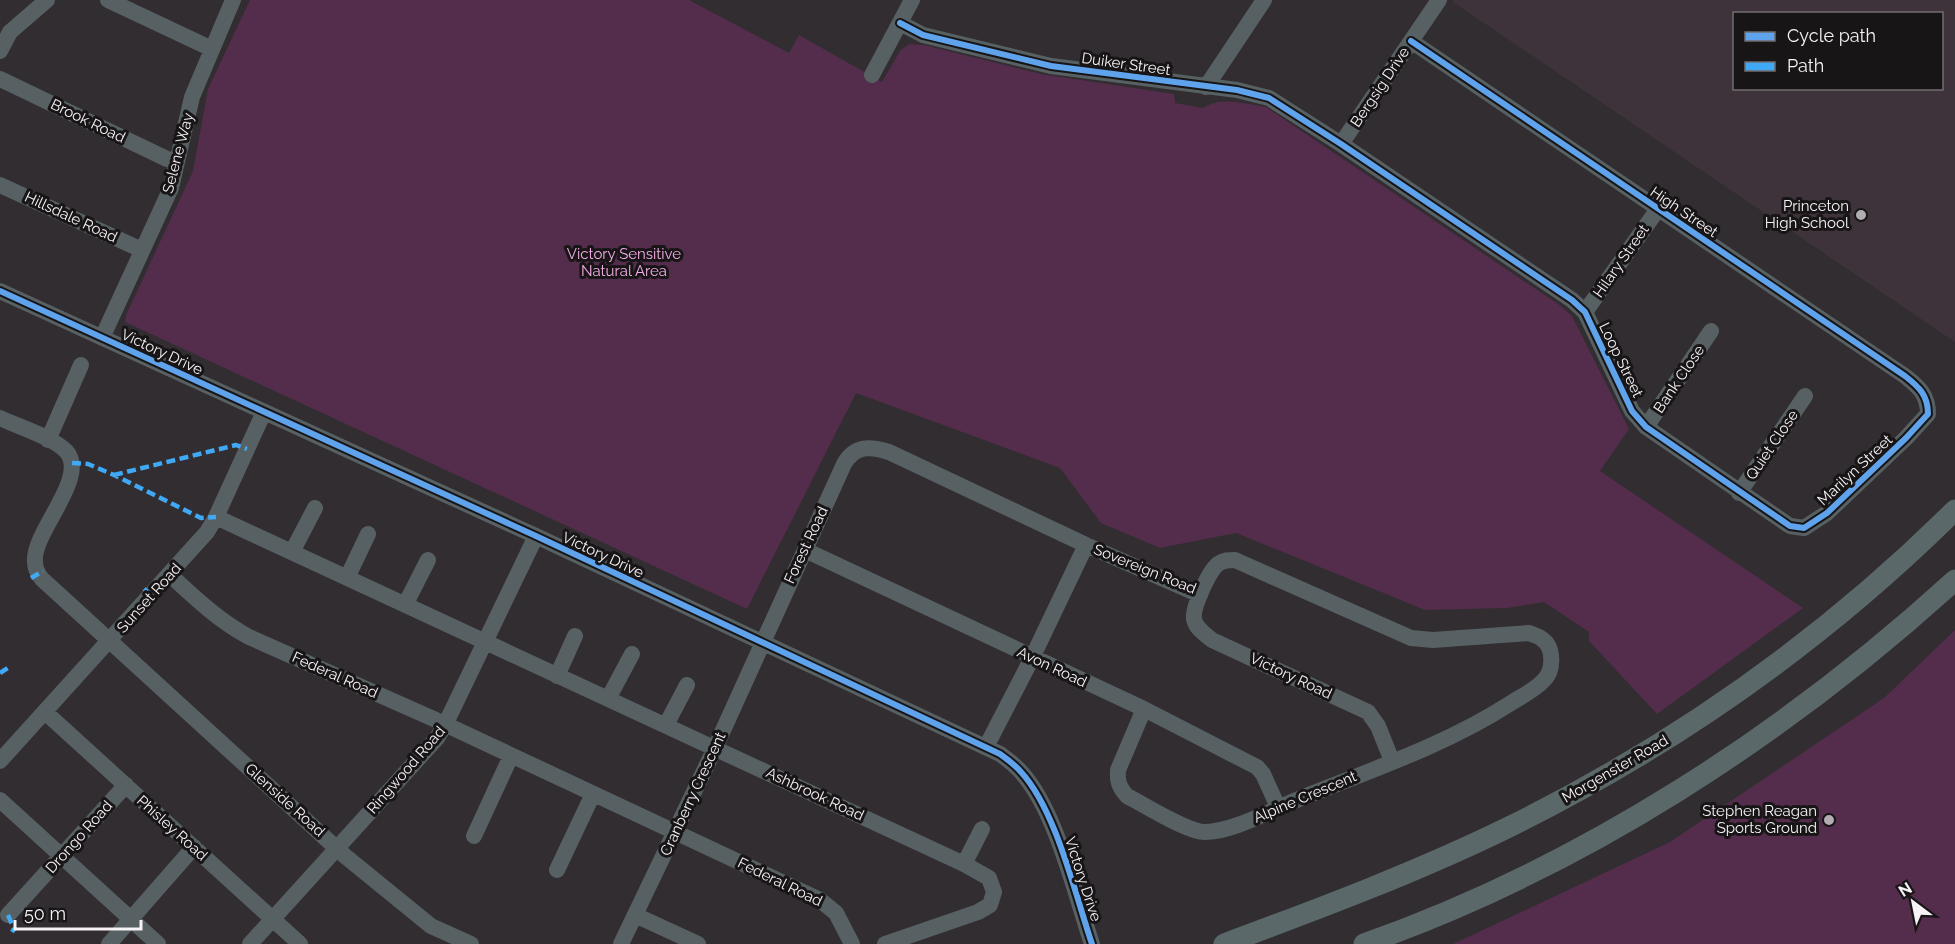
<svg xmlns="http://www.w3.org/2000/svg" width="1955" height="944" font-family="Raleway,sans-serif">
	<rect width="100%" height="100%" fill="#312d30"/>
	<path fill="#3e333b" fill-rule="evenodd" d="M1454,0H1955V342L1453,2ZM1734,14H1942V88H1734Z"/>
	<path fill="#532d4b" d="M250,0H689L789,53L799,35L882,82L900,51L909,44L924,45L1041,74L1174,94L1175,103L1203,108C1221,96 1245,104 1266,107L1561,306L1572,316L1629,429L1600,471L1803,608L1657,714L1589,641V632L1544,602L1507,608L1425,610L1236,533L1160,548L1101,523L1060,468L856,393L747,609L125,322L126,315L193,171L208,89Z
		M1955,630V944H1453L1670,842L1884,698Z"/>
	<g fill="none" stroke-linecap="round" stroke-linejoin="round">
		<path stroke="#576062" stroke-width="16" d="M108,0L212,49
			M900,23L923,35L1051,66L1237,90L1269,98L1341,144L1572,300L1585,312L1632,411L1646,427L1790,526L1804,528L1827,513L1906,438L1928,414C1928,395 1919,387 1905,376L1411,41
			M0,51L10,32L47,0
			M872,75L912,0
			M0,79L167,159L177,161
			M1206,87L1264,0
			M1341,144L1439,0
			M0,185L142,250
			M0,291L536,536L1000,754C1007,759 1015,765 1021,772C1056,810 1075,894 1092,944
			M1585,312L1658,209
			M102,338L171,188L192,97L233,0
			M0,418C19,427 52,437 66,451C90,477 32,532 35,562C35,569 38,574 42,579L345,856L431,926L471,944
			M1646,427L1711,331
			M48,440L81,365
			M1739,493L1805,396
			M216,517L964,864
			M805,550L1144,709L1257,767L1263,774L1278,807
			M292,552L315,508
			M170,575C195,598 219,621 249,637L436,720L820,900L836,913L852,944
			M347,578L368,534
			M405,605L428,560
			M557,676L575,636
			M608,699L632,654
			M1144,709L1118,770C1117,781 1119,787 1127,796C1145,805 1187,832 1205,832C1233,832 1273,809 1299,799C1371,770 1446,745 1511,703C1522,696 1535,690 1544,680C1554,670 1554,647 1542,639C1539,636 1533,635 1529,633L1433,640L1411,638L1235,560C1229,560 1223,560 1218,564C1209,571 1192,608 1194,619C1196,629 1205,634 1212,640L1368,712L1378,726L1392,761
			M45,712L300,944
			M666,725L687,685
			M986,747L1032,658L1086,545
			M0,761L207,532L216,517L264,412
			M0,800L158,944
			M474,836L511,756
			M557,870L593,794
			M8,915L126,785
			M635,915L698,944
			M109,944L194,847
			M250,944L437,738L445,725L536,536
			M621,944L715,748L844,464C855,445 870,446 889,452L1086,545L1200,595
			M885,944L978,912L990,905L994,892L989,878L964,864L982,829"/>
		<path stroke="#5b6869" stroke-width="21" d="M1224,944C1321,908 1417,872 1509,827C1673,746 1825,639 1955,510
			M1364,944C1582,867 1785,735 1955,580"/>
		<path stroke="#3fa9f5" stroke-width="4.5" stroke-dasharray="9 4.5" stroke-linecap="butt" d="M72,463L88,464L114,475L201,518L216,517
			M114,475L236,445L247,449
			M31,578L43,571
			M144,589L151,595
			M0,673L11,666
			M8,915L14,929L12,932"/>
		<defs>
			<path id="cycleway" d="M900,23L923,35L1051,66L1237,90L1269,98L1341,144L1572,300L1585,312L1632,411L1646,427L1790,526L1804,528L1827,513L1906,438L1928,414C1928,395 1919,387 1905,376L1411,41
				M0,291L536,536L1000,754C1007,759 1015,765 1021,772C1056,810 1075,894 1092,944"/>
		</defs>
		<use href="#cycleway" stroke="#181517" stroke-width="10"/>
		<use href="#cycleway" stroke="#60a3ed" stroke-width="6"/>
	</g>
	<g fill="#b1adb0" stroke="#181517" stroke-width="2">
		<circle cx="1861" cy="215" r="6"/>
		<circle cx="1829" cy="820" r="6"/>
	</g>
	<g text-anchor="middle" stroke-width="6" stroke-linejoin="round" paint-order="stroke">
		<g font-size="15" fill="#f6f2f5" stroke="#181517">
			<text transform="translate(1126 64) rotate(8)" y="5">Duiker Street</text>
			<text transform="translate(1380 87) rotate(-56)" y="5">Bergsig Drive</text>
			<text transform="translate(88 121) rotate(26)" y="5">Brook Road</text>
			<text transform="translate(178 153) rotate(-75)" y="5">Selene Way</text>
			<text transform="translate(1684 212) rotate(34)" y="5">High Street</text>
			<text transform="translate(71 217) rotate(25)" y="5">Hillsdale Road</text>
			<text transform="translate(1621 261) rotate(-55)" y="5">Hilary Street</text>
			<text transform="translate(162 352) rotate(25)" y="5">Victory Drive</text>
			<text transform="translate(1621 360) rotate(64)" y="5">Loop Street</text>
			<text transform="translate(1679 379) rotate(-56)" y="5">Bank Close</text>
			<text transform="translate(1772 445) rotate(-56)" y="5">Quiet Close</text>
			<text transform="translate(1855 470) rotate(-43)" y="5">Marilyn Street</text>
			<text transform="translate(806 545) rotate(-65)" y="5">Forest Road</text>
			<text transform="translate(603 555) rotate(25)" y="5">Victory Drive</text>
			<text transform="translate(1145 569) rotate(22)" y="5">Sovereign Road</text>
			<text transform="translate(149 598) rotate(-48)" y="5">Sunset Road</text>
			<text transform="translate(1052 667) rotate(25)" y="5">Avon Road</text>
			<text transform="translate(335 675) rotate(24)" y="5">Federal Road</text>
			<text transform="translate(1291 676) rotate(25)" y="5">Victory Road</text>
			<text transform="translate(1615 769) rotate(-30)" y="5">Morgenster Road</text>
			<text transform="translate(406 770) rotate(-49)" y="5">Ringwood Road</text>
			<text transform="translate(693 794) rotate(-65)" y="5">Cranberry Crescent</text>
			<text transform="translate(815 794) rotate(25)" y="5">Ashbrook Road</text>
			<text transform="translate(1305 797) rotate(-23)" y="5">Alpine Crescent</text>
			<text transform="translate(285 800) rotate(42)" y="5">Glenside Road</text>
			<text transform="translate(172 828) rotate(42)" y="5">Phisley Road</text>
			<text transform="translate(79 837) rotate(-48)" y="5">Drongo Road</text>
			<text transform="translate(1083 879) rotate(72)" y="5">Victory Drive</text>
			<text transform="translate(780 882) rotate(26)" y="5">Federal Road</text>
		</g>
		<g font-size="15" fill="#f6f2f5" stroke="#181517" text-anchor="end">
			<text x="1849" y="211">Princeton<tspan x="1849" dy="17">High School</tspan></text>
			<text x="1817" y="816">Stephen Reagan<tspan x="1817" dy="17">Sports Ground</tspan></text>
		</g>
		<g font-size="15" fill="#f5ace5" stroke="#181517">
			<text x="624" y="259">Victory Sensitive<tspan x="624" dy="17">Natural Area</tspan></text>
		</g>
	</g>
	<rect x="1733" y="12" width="210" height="78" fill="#181517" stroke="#716d70" stroke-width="1.5"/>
	<rect x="1745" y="32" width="30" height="9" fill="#60a3ed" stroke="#716d70" stroke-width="1.5"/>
	<text x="1787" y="42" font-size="18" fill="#f6f2f5">Cycle path</text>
	<rect x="1745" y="62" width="30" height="9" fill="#3fa9f5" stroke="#716d70" stroke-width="1.5"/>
	<text x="1787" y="72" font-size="18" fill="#f6f2f5">Path</text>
	<g transform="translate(1913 902) rotate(328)" stroke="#181517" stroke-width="4.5" paint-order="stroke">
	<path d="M0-4.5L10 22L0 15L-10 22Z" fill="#f6f2f5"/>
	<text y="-9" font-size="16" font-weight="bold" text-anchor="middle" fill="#f6f2f5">N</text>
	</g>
	<path d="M15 920v9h126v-9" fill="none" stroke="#f6f2f5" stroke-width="3"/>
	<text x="24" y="920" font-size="18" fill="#f6f2f5" stroke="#181517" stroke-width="4.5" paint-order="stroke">50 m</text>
</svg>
